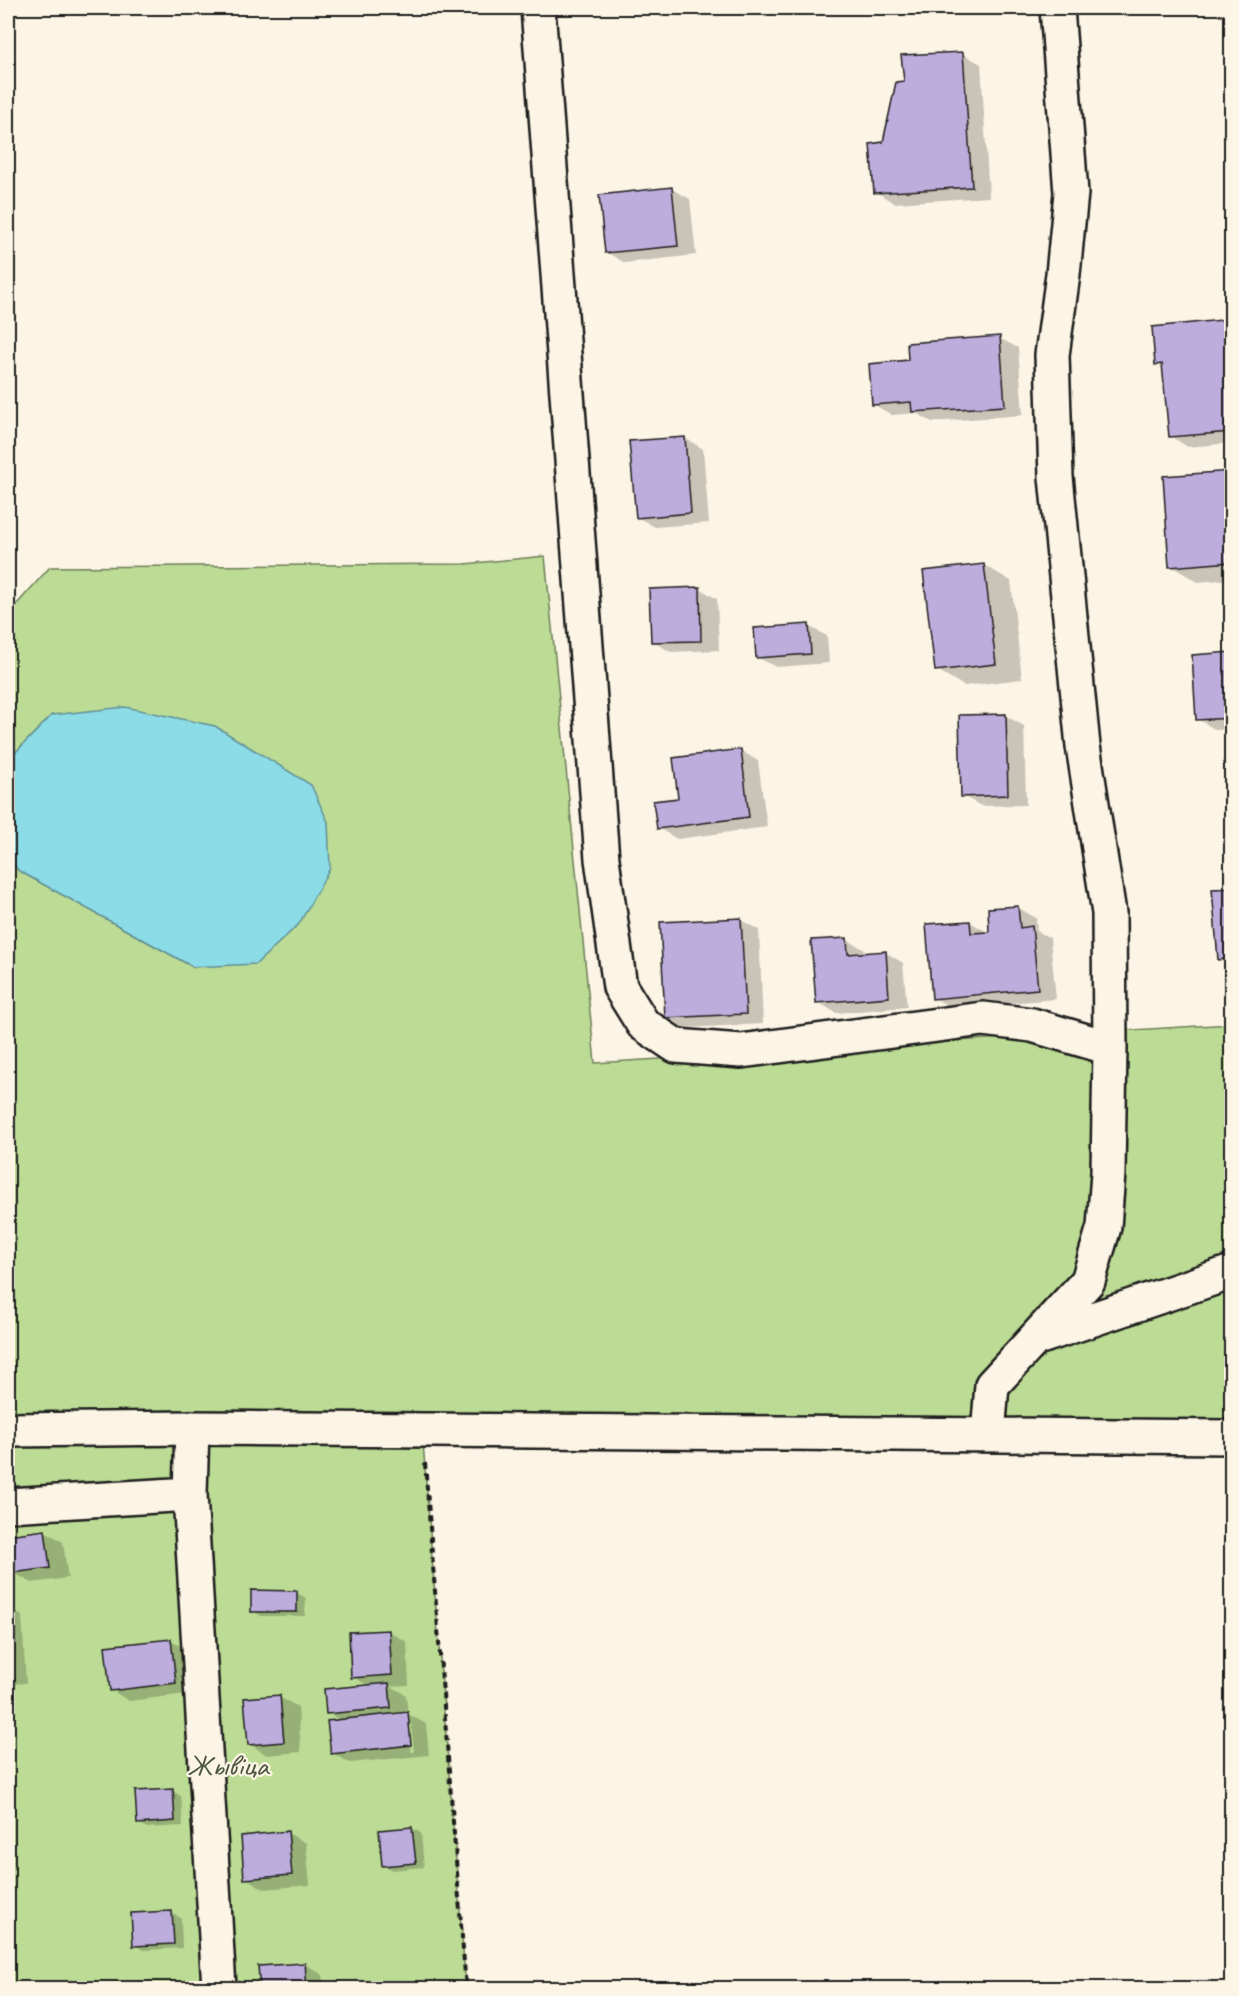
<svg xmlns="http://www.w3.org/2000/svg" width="1239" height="1996" font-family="Caveat,sans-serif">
	<rect width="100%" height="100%" fill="#fcf5e5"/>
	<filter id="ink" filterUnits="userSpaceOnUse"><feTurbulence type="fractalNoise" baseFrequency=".0167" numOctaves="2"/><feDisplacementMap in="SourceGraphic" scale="12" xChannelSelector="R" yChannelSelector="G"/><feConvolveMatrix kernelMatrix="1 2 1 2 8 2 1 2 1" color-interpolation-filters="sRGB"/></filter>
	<g filter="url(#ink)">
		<path fill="#bcdc95" stroke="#6c7c58" stroke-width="1.5" d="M545,556L595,1063L1231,1024V1437L422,1430L466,1988H8V858L19,871L193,967L52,715L8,760V614L50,567L465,564Z"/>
		<path fill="#8cdce7" stroke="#5f8f96" stroke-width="1.5" d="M125,707L215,726L311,785L328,822L330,868L299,924L256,964L193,967L19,871L8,858V760L52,715Z"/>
		<path fill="#0003" fill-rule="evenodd" d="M963,54L981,64L989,197L894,203L876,192L884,143L906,82Z
			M672,189L690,199L696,255L625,263L606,252Z
			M1232,321V443L1188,447L1170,436L1164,368L1157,364Z
			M999,338L1018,348L1023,415L932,422L916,413L892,415L873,404L909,362Z
			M685,438L703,449L709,523L655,527L637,517Z
			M1232,472V579L1198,582L1171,566Z
			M984,565L1011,581L1022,679L964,686L937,670Z
			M699,588L717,599L719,650L671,652L652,641Z
			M808,626L827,636L829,663L776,667L757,657Z
			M1232,654V729L1216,730L1198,719Z
			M1006,716L1024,726L1026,805L981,806L963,796Z
			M740,750L758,761L767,827L677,839L658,828L680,799Z
			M1232,889V966L1219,959Z
			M1017,907L1036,918L1037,931L1050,938L1056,999L952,1008L934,998L970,922L989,933Z
			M741,920L759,930L763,1024L684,1028L666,1017Z
			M846,939L865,950V954L885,952L903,963L907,1007L836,1013L818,1002Z
			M45,1531L63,1542L68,1578L32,1583L14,1573Z
			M253,1592L297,1593L306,1598L305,1616H261L253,1611Z
			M8,1607L22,1616L26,1683L8,1684Z
			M388,1631L407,1642L409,1685L391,1686L406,1695L408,1714L426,1724L429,1755L350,1763L332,1753L341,1721L328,1713L369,1686L353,1677ZM408,1723H411L414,1752H411Z
			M171,1641L189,1651L194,1693L129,1701L111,1690Z
			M279,1697L298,1707L301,1752L267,1755L249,1744Z
			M173,1791L181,1796L183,1826L147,1828L138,1823Z
			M412,1828L421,1833L424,1867L392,1870L383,1865Z
			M288,1833L306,1843L310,1885L264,1889L246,1878Z
			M172,1913L181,1918L182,1948L143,1950L135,1945Z
			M305,1964L323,1975L324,1988H262L260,1967Z"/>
		<path fill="#bdaddd" stroke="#1c1c1c" stroke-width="1.5" d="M963,52L972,187L874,193L870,144L883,142L896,82L904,81L901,55Z
			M672,187L678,246L605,253L599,195Z
			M1232,319V432L1169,437L1162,364L1155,365L1152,327Z
			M1000,336L1005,406L912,412L911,402L872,405L869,364L908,360L907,343Z
			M685,437L691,513L636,518L629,441Z
			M1232,471V562L1169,567L1163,476Z
			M984,564L996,664L935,671L923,571Z
			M700,587L701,641L651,642L649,589Z
			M809,624L811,654L756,658L754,628Z
			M1232,652V718L1196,720L1192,655Z
			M1006,714L1008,795L961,797L959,715Z
			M741,749L749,817L657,829L653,801L678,798L673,758Z
			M1232,888V958L1218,960L1212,889Z
			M1018,906L1020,928L1032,926L1038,989L932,999L926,924L970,921L971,933L989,932L988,908Z
			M741,918L746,1014L665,1018L660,922Z
			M847,938L848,954L886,951L889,997L816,1003L811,940Z
			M45,1530L50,1568L12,1573L8,1535Z
			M251,1590L297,1591V1612H251Z
			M389,1630L392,1675L351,1678L349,1632Z
			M171,1639L176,1683L110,1691L105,1646Z
			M389,1683L391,1708L326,1714L324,1689Z
			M280,1695L284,1742L248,1745L244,1698Z
			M408,1712L411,1745L331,1754L327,1721Z
			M173,1789L175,1821L137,1824L135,1791Z
			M412,1827L416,1863L382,1866L379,1830Z
			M288,1831L292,1875L244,1879L241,1836Z
			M172,1911L174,1944L133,1946L131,1913Z
			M305,1963L307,1988H260L258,1966Z"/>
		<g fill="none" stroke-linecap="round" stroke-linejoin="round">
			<defs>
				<path id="minor" d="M538,8L602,859L620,987L643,1024L676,1046L741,1051L983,1019L1032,1025L1110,1048
					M1037,1338L1232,1272
					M8,1430L192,1428L1232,1437
					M988,1435L992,1385L1088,1281L1104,1227L1108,1173L1110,1048L1109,913L1083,746L1056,477L1052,355L1063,274L1071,193L1057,8
					M190,1494L219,1988
					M8,1505L190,1494L192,1428"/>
			</defs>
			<use href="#minor" stroke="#1c1c1c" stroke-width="38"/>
			<path stroke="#1c1c1c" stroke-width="4" stroke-dasharray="6 4.5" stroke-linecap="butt" d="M425,1463L466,1988"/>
			<use href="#minor" stroke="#fcf5e5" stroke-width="33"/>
		</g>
	</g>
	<g text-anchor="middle" stroke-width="4.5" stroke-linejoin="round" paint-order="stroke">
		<g font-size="30" fill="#4c5640" stroke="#fcf5e5">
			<text x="228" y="1775">Жывіца</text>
		</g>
	</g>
	<rect width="1239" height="1996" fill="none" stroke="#fcf5e5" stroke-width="30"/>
	<rect x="15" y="15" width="1209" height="1966" fill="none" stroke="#1c1c1c" stroke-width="2" filter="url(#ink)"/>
</svg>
